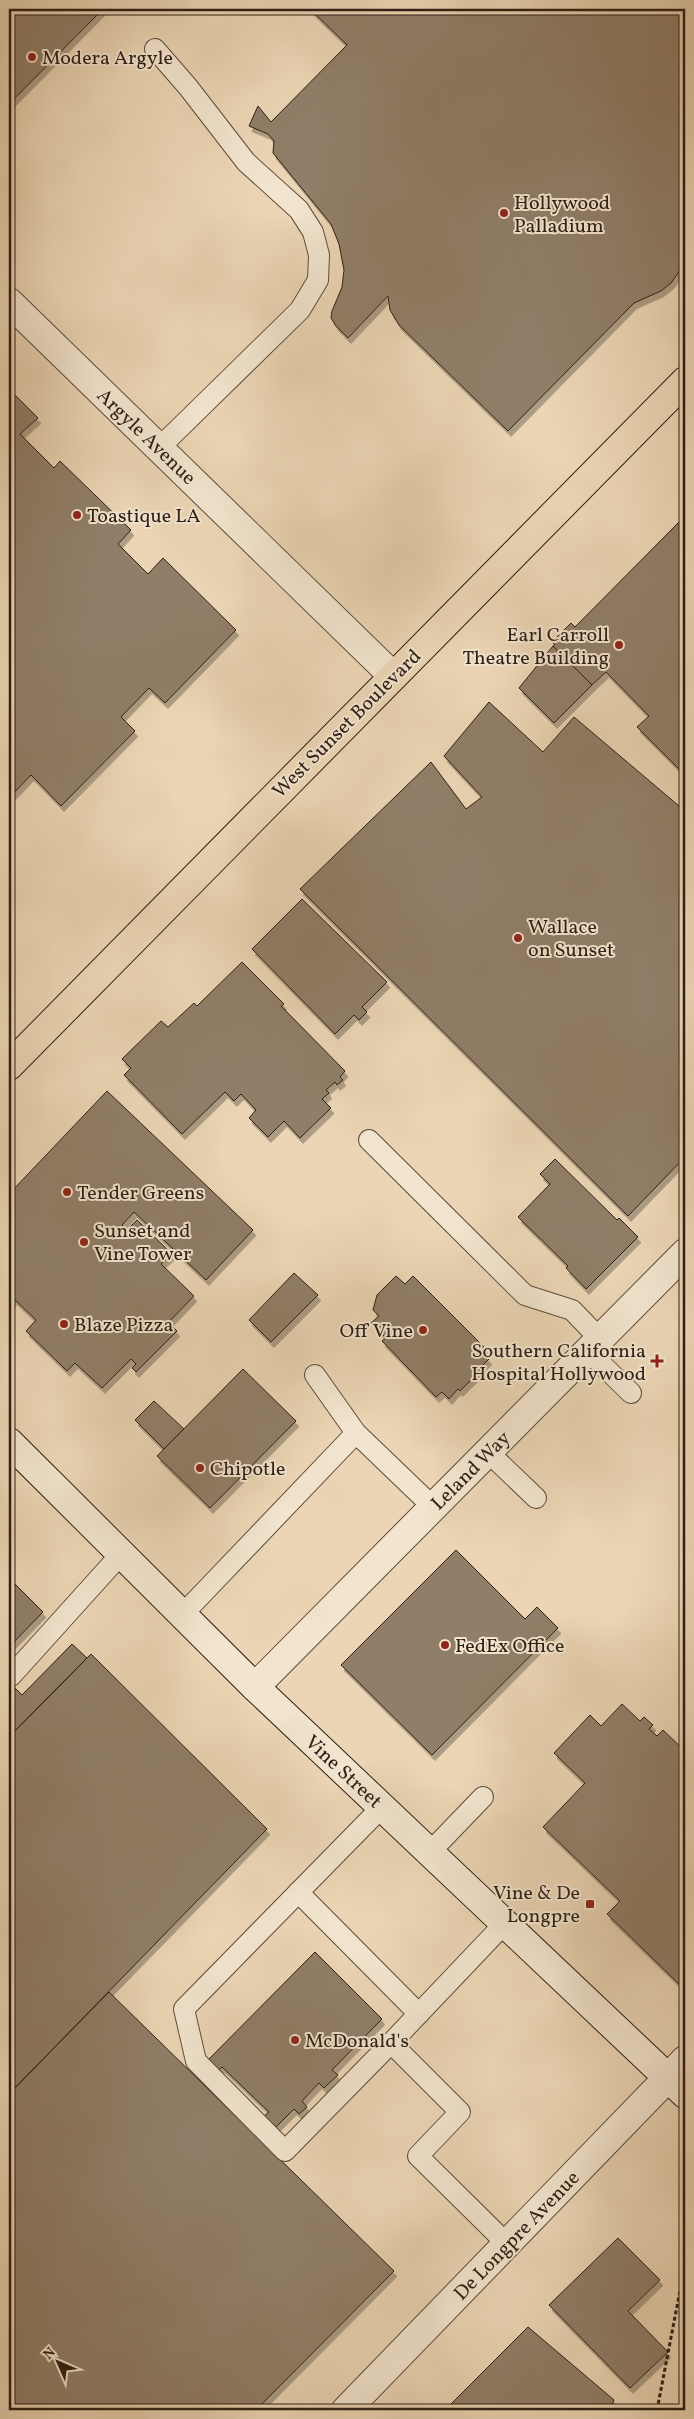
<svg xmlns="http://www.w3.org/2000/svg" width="694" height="2419" font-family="Vollkorn,serif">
	<defs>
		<filter id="shadow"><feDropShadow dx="3" dy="5.5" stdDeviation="0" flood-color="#0004"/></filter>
	</defs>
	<rect width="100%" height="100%" fill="#ebd5b4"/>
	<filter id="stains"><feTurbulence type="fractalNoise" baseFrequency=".004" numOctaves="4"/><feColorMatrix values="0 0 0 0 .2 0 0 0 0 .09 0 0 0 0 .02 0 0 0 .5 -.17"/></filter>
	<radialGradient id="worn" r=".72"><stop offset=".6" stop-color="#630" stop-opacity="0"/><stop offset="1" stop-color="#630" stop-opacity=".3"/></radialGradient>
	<path fill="#907e68" stroke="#2e1f15" filter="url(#shadow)" d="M9,9H103L9,104Z
		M310,9H685V263L671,283L661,291L634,303L508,431L399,325L390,310L388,296L348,338L336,326L331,318L332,311L342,287L344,270L339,244L331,224L273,153L274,141L268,134L249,126L258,106L271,122L347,45Z
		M9,389L38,418L20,434L54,468L60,461L131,530L118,544L148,574L163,558L236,630L165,703L149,688L121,717L135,731L61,806L31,775L9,798Z
		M685,516V775L637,727L649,716L606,672L592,685L553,646L555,645L552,642L571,623L575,627Z
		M553,646L592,685L554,723L519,688Z
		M489,702L543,752L574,717L685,811V1157L628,1216L300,889L431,762L466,809L482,797L444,756Z
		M302,899L387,982L362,1007L367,1012L359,1020L354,1015L335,1034L252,949Z
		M242,962L284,1004L281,1006L345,1071L340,1077L343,1080L337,1085L335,1082L326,1090L329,1093L322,1099L331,1108L300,1138L284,1121L268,1137L249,1118L256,1110L241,1094L234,1101L225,1092L182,1134L124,1075L131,1068L122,1059L161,1021L168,1027L194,1003L197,1006Z
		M107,1091L253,1230L206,1280L134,1212L122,1225L127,1230L137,1220L172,1254L161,1264L194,1296L166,1325L169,1329L172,1326L177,1331L136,1372L132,1368L136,1364L131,1359L102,1388L75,1363L67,1371L26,1331L36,1320L14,1299L9,1304V1194Z
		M555,1159L617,1220L619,1218L638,1237L586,1289L566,1268L568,1266L518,1217L550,1184L540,1174Z
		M294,1273L318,1295L271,1342L249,1320Z
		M396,1276L405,1284L413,1276L485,1348L481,1352L489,1359L482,1366L483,1368L460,1391L458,1389L449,1399L442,1392L436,1397L382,1341L386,1338L371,1323L379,1316L373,1310L377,1295Z
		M243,1369L296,1421L210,1508L157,1456Z
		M154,1401L184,1429L164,1449L135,1420Z
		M456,1550L525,1619L537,1607L558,1628L432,1755L341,1665Z
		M9,1578L43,1612L9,1647Z
		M72,1644L87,1658L9,1737V1682L22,1695Z
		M91,1654L267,1829L9,2094V1737Z
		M622,1704L640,1721L644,1717L653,1725L649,1729L657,1736L663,1730L685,1751V1990L607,1914L620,1901L543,1827L585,1783L554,1753L590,1715L601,1726Z
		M315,1952L382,2019L332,2070L338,2075L324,2088L319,2083L302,2101L307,2107L299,2114L294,2109L276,2127L264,2116L269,2112L222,2067L217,2072L207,2061Z
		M109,1992L394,2271L256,2410H9V2094Z
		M618,2238L660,2280L628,2311L668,2352L630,2388L549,2305Z
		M528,2327L614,2400L610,2410H445Z"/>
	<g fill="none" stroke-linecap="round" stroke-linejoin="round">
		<defs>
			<path id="service" d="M155,49L188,87L246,162L299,210L313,232L319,255L318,280L300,310L159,448
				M369,1140L525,1295L572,1310L600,1339
				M588,1351L631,1393
				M315,1375L356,1433L433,1507
				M488,1452L536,1498
				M183,1614L356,1433
				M11,1676L122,1553
				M382,1807L184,2009L196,2061L285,2151L391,2043
				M430,1852L483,1797
				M298,1892L419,2014
				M505,1923L391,2043L460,2112L418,2156L507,2244"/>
			<path id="minor" d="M9,302L393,676
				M255,1687L685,1253
				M346,2410L685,2060"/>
			<path id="secondary" d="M9,1442L255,1687L685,2094"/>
			<path id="primary" d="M9,1066L685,381"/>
		</defs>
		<use href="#service" stroke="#5d4c3d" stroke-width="22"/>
		<use href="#minor" stroke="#5d4c3d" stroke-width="30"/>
		<use href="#secondary" stroke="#2e1f15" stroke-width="30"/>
		<use href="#primary" stroke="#2e1f15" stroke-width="30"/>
		<path stroke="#2e1f15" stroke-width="3" stroke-dasharray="4 2.5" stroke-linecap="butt" d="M657,2410L685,2265"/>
		<use href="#service" stroke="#f2e4ce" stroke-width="20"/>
		<use href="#minor" stroke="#f2e4ce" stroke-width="28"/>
		<use href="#secondary" stroke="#f2e4ce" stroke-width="28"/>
		<use href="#primary" stroke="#ebd5b4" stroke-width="28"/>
	</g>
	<g fill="#8f2418" stroke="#f2e4ce" stroke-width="2">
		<circle cx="32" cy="57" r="5"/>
		<circle cx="504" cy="213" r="5"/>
		<circle cx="77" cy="515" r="5"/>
		<circle cx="619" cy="645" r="5"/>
		<circle cx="518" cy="938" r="5"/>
		<circle cx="67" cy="1192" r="5"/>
		<circle cx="84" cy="1242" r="5"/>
		<circle cx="64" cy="1324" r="5"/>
		<circle cx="423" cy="1330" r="5"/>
		<path d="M654.5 1353.5h5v5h5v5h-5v5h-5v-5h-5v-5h5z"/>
		<circle cx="200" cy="1468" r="5"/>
		<circle cx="445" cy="1645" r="5"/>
		<rect x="585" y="1899" width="10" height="10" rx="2.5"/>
		<circle cx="295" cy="2040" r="5"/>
	</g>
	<g text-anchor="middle" stroke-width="4" stroke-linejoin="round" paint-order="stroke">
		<g font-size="20" fill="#2e1f15" stroke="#f2e4ce" text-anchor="start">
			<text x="42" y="64">Modera Argyle</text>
			<text x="514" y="209">Hollywood<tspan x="514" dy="23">Palladium</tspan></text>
			<text x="87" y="522">Toastique LA</text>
			<text x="609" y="641" text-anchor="end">Earl Carroll<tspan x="609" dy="23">Theatre Building</tspan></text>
			<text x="528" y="933">Wallace<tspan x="528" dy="23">on Sunset</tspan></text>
			<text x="77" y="1199">Tender Greens</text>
			<text x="94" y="1237">Sunset and<tspan x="94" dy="23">Vine Tower</tspan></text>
			<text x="74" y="1331">Blaze Pizza</text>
			<text x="413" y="1337" text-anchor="end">Off Vine</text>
			<text x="646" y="1357" text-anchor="end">Southern California<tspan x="646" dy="23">Hospital Hollywood</tspan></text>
			<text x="210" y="1475">Chipotle</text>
			<text x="455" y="1652">FedEx Office</text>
			<text x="580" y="1899" text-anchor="end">Vine &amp; De<tspan x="580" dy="23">Longpre</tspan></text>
			<text x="305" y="2047">McDonald's</text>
		</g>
		<g font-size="20" fill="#2e1f15" stroke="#f2e4ce">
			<text transform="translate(147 436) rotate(44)" y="7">Argyle Avenue</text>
			<text transform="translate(346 723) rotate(-45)" y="7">West Sunset Boulevard</text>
			<text transform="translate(470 1470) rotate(-45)" y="7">Leland Way</text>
			<text transform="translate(344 1771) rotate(43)" y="7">Vine Street</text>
			<text transform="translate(516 2235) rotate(-46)" y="7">De Longpre Avenue</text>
		</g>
	</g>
	<rect width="694" height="2419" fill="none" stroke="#ebd5b4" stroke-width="30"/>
	<rect x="10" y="10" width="674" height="2399" fill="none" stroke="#2e1f15" stroke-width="2.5"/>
	<rect x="15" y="15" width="664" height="2389" fill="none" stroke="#2e1f15"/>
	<g transform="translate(58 2362) rotate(315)" stroke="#f2e4ce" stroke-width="4" paint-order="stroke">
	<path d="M0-4L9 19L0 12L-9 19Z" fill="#2e1f15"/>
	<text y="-8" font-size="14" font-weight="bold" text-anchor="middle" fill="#2e1f15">N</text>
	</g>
	<rect width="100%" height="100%" filter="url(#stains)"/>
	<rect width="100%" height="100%" fill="url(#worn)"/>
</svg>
